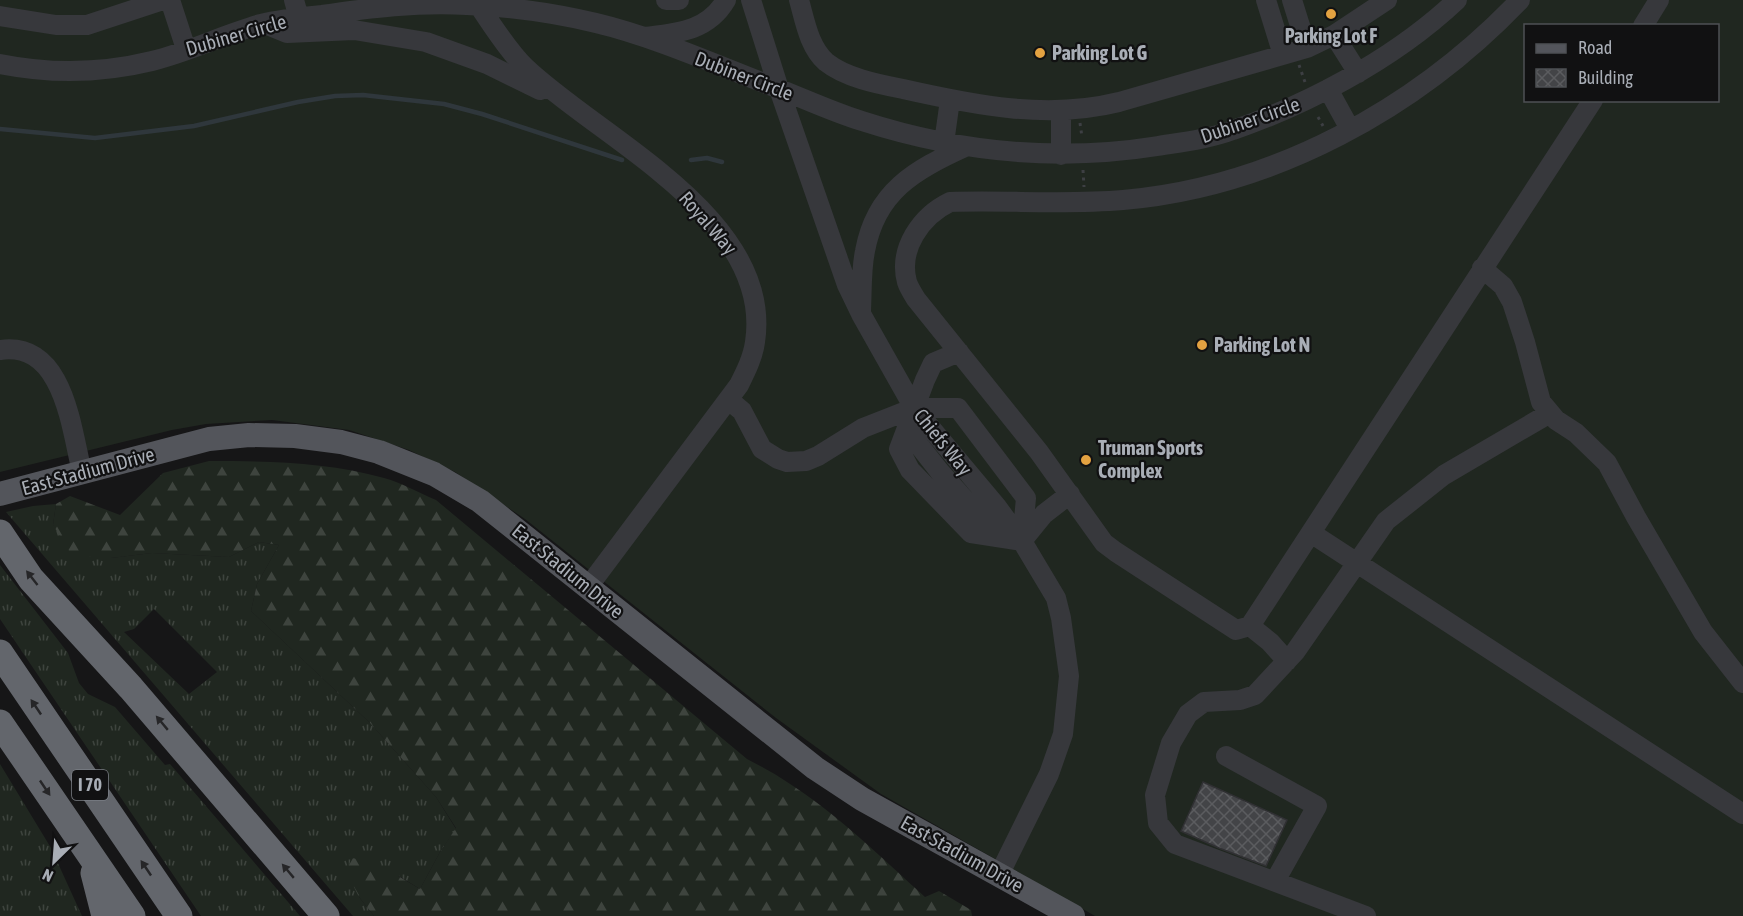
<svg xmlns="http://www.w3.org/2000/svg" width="1743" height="916" font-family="'Asap Condensed',sans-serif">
	<defs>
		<pattern id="grass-tufts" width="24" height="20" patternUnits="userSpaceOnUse" patternTransform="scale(1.5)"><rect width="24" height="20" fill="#202720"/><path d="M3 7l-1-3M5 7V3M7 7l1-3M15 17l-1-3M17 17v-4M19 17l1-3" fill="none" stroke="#3e443e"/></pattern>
		<pattern id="forest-firs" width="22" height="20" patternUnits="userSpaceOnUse" patternTransform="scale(1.5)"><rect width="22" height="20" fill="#202720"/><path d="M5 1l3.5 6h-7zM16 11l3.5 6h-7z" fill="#3e443e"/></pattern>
		<pattern id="building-cross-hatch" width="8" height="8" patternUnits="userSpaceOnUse" patternTransform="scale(1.5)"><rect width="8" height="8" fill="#434447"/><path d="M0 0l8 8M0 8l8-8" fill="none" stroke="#5b5c5f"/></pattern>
	</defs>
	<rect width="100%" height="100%" fill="#161617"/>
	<path fill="url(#grass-tufts)" fill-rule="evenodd" d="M56,504L53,525L111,558L152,553L229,557L259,542L279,545L257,584L251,611L370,723L436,797L456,829L440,852L420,889L399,876L359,897L374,916H353L6,512L33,506ZM154,609L217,672L189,694L124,632L134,629Z
		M0,565L68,653L79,683L88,694L115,707L165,765L170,764L300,916H201L0,619Z
		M0,764L51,848L82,916H0Z"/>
	<path fill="url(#forest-firs)" d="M209,461C268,461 327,462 384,478C402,483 419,493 436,500L747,759C760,766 774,773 787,782C836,813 882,858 925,897L939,891L971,910L972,916H374L359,897L347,873L351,858L373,861L420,889L440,852L456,828L436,797L370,723L251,611L257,584L279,545L259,542L229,557L152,553L111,558L72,556L53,525L56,504L70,496L120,515L163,473Z"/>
	<path fill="#202720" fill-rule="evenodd" d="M0,0H1743V916H1095L881,794L776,718L525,519L455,472L409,450L349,430L272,420L206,424L172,430L0,472ZM1526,26H1718V100H1526Z"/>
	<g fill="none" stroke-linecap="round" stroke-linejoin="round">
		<path stroke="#2f373c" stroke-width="4.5" d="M0,129L95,138L194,126L298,102L335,96L363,95L444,104L482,114L622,160
			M691,160L707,158L722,162"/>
	</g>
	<path fill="url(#building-cross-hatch)" stroke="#303033" stroke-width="1.5" d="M1203,782L1287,820L1266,866L1219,848L1181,831Z"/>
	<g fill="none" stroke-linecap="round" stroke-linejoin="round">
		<path stroke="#3d3f43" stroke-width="3" stroke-dasharray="3 4.5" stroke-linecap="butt" d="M1299,65L1305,82
			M1318,117L1323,126
			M1080,123L1082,137
			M1083,170L1084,187"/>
		<path stroke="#37383c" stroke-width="20" d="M170,0L186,49
			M294,0L299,18
			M666,0H679
			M751,0L779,89L847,285L861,314L914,408L997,507L1022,541L1056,598L1061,618L1069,676L1063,734L1049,774L999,875
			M799,0C805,21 809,47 826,62C846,78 878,84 903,89C974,105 1047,120 1119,102L1307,48L1334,35L1387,0
			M1266,0L1283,55
			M1292,0L1307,48
			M1520,0C1417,108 1274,187 1123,200C1065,205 1008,200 950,202C921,216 898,249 907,282C909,288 913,294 916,299L1039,452L1104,543L1116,552L1236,630L1250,626L1593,100
			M476,1C487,18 510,53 525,67C599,138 774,218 755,342C753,357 746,371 739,385L588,587
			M0,16L56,25H87L163,0
			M265,24L287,33L354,30L426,42L487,64L540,90
			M1643,26L1659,0
			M1334,35L1358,73
			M645,37C678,33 708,31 726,0
			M0,64C50,74 103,73 152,61C189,52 225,34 261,24C281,19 302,17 322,15C370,8 418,2 467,5C511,7 554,13 596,23C655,37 719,66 777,88C805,99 833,112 862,121C958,152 1058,162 1158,146C1183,142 1209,139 1233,130C1271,117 1309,100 1345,80C1385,58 1423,32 1457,0
			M1328,89L1350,129
			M1061,110V155
			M944,143L950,100
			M1482,268L1503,286L1512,302L1525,342L1541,402L1556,420L1576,433L1607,463L1636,517L1703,632L1743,683
			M861,311C862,291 861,270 865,251C876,191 915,170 965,147
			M0,350C64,341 71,428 82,472
			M959,352L933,363L925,380L899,449L910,470L971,533L1022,541
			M729,400L742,411L762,449L778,459L787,462L806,461L818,456L863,428L914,408H958L1026,498L1022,541
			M915,411L918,444L940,472L981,518L1009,534
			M1311,533L1743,814
			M1022,541L1044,514L1070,494
			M1250,626L1270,642L1287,661
			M1226,756L1317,806L1275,881
			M1366,916L1175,844L1158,823L1155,795L1171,743L1188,714L1204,702L1240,700L1255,695L1295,652L1386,521L1444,475L1550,413"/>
		<path stroke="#53555b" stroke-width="24" d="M0,494L209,439L249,435L295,436L341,442L379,452L434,474L480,501L815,768L862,799L1073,916"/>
		<path stroke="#63666c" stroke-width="27" d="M0,533L31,579L131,688L326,916
			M0,653L179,916
			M0,723L132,916
			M94,873L105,916"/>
	</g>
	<defs><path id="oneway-solid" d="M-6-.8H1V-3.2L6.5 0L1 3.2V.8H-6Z" transform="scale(1.5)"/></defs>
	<g fill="#262628">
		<use href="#oneway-solid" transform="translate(32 578) rotate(-128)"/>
		<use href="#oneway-solid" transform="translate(36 707) rotate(-124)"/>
		<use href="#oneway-solid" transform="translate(162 723) rotate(-130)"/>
		<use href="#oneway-solid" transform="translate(45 788) rotate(56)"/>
		<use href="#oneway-solid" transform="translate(146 868) rotate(-124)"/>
		<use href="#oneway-solid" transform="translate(288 871) rotate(-130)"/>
	</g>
	<g fill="#e3a241" stroke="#111112" stroke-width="2">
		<circle cx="1331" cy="14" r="6"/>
		<circle cx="1040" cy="53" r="6"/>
		<circle cx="1202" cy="345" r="6"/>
		<circle cx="1086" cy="460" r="6"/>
	</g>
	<g text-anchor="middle" stroke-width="4.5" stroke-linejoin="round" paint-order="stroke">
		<rect fill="#111112" stroke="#7b7f85" stroke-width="1.5" x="72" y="770" width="36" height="30" rx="4.5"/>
		<g font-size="18" font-weight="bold" fill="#a9aeb6">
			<text x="90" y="791">I 70</text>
		</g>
		<g font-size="20" fill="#a9aeb6" stroke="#111112">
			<text transform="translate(236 35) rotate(-16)" y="7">Dubiner Circle</text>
			<text transform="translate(744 76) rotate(21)" y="7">Dubiner Circle</text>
			<text transform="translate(1250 120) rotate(-19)" y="7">Dubiner Circle</text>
			<text transform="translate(708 223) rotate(49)" y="7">Royal Way</text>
			<text transform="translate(943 442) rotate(51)" y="7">Chiefs Way</text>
			<text transform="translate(88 471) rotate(-15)" y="7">East Stadium Drive</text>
			<text transform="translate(568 571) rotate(39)" y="7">East Stadium Drive</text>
			<text transform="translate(962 854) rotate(29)" y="7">East Stadium Drive</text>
		</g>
		<g font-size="20" font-weight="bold" fill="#a9aeb6" stroke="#111112" text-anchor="start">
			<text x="1331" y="43" text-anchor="middle">Parking Lot F</text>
			<text x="1052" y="60">Parking Lot G</text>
			<text x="1214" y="352">Parking Lot N</text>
			<text x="1098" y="455">Truman Sports<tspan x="1098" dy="23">Complex</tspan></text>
		</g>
	</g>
	<rect x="1524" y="24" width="195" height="78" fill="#111112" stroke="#4e5054" stroke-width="1.5"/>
	<rect x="1536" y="44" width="30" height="9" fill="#53555b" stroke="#4e5054" stroke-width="1.5"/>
	<text x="1578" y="54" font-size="18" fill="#a9aeb6">Road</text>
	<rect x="1536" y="69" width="30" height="18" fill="url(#building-cross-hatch)" stroke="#4e5054" stroke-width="1.5"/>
	<text x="1578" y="84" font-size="18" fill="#a9aeb6">Building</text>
	<g transform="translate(54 862) rotate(205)" stroke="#111112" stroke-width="4.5" paint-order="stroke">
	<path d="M0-4.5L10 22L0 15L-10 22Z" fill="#a9aeb6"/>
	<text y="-9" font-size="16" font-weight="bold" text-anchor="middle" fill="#a9aeb6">N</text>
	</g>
</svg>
